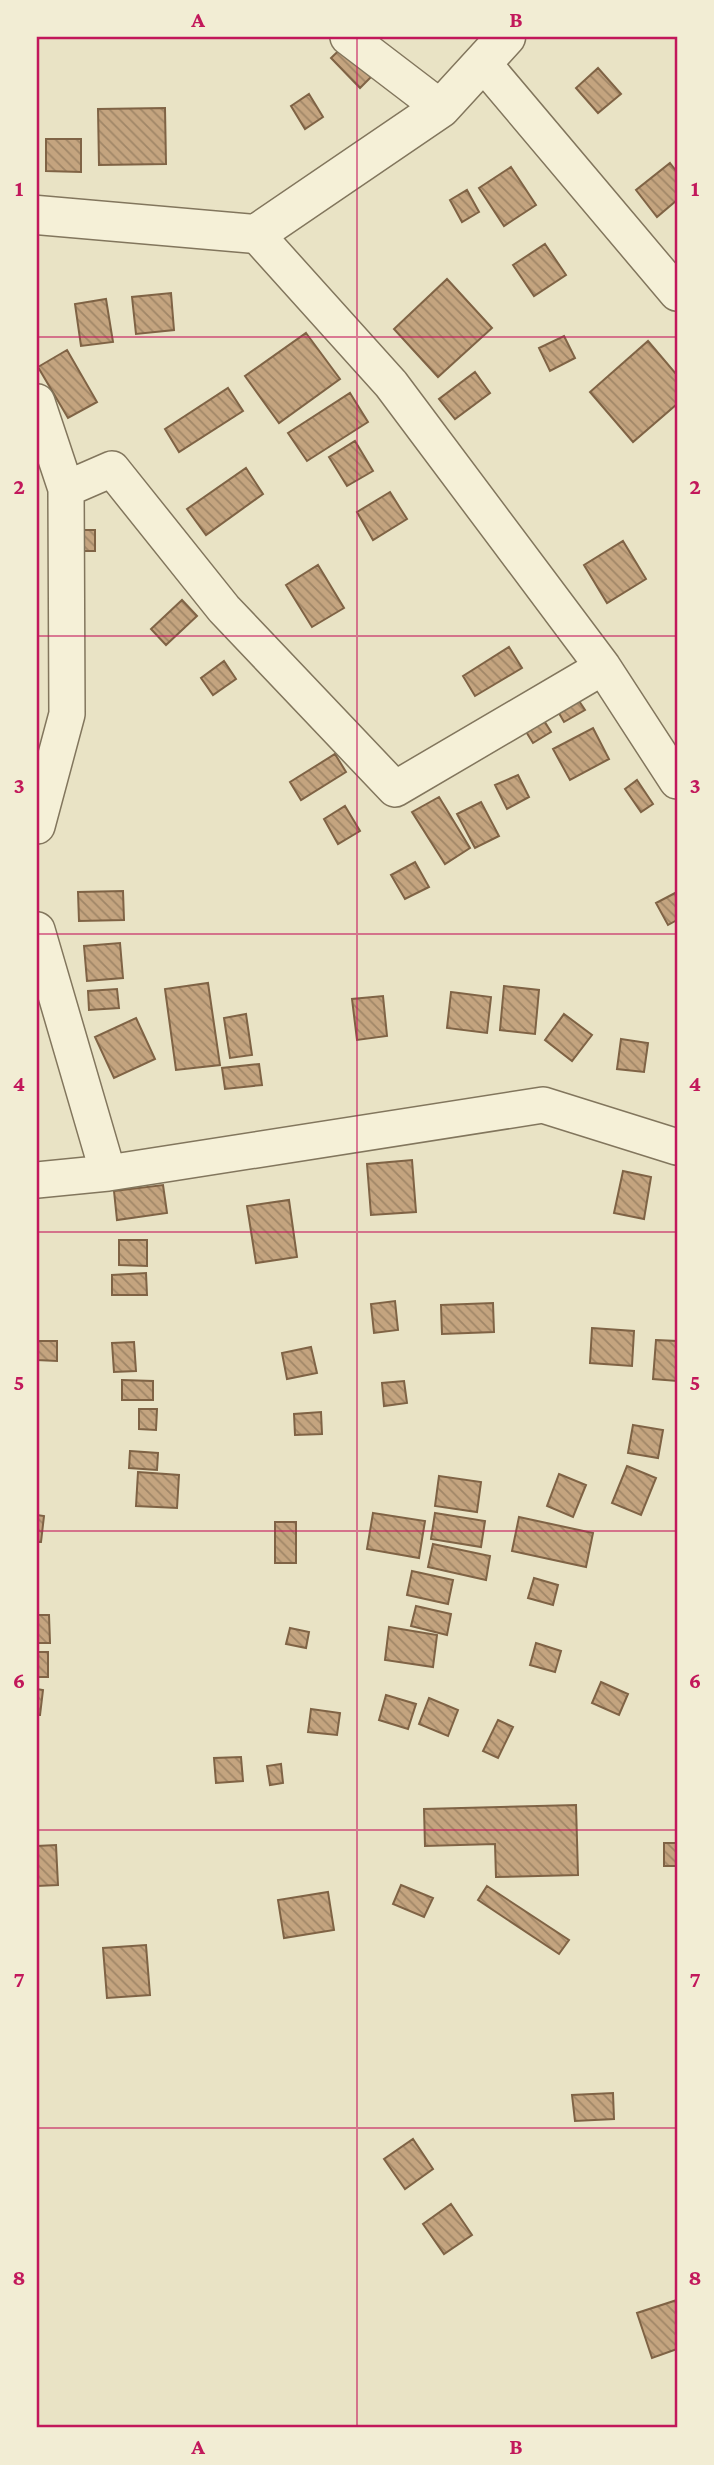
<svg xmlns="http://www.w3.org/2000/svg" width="714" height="2465" font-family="'Crimson Pro',serif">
	<defs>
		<pattern id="building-back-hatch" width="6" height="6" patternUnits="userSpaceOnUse" patternTransform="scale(1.75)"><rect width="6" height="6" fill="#c4a47f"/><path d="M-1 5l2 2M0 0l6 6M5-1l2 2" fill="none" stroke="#a08667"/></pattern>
	</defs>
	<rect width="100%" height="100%" fill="#e9e3c5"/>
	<path fill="url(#building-back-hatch)" stroke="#7f6345" stroke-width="2" d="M353,37L382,66L360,88L331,58Z
		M598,68L621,94L598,113L576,88Z
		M309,94L323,117L305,129L291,106Z
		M165,108L166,164L99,165L98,109Z
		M46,139H81V172L46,171Z
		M670,163L677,172V200L657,217L636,190Z
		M511,167L536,205L504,226L479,188Z
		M467,190L479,212L462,222L450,200Z
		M545,244L566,275L534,296L513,265Z
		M447,279L492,328L438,377L394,329Z
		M171,293L174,330L136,334L132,297Z
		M106,299L113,342L81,346L75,304Z
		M306,333L340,379L279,423L245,376Z
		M564,336L575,358L550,371L539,348Z
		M648,341L677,375V404L633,442L590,392Z
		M67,350L97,402L68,418L38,367Z
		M475,372L490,393L455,419L439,399Z
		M228,388L243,411L179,452L165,429Z
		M350,393L368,422L307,461L288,433Z
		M355,441L373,471L347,486L329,457Z
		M246,468L263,494L206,535L187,509Z
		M390,492L407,519L373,540L357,512Z
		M76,530H95V551H76Z
		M623,541L646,579L607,603L584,565Z
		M318,565L344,608L312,627L286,585Z
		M182,600L197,616L166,645L151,629Z
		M509,647L522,668L475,696L463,676Z
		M224,661L236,679L213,695L201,678Z
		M571,689L585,710L564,722L552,701Z
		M535,706L551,732L533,743L517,717Z
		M593,728L609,759L570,780L553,749Z
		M335,754L346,772L301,800L290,782Z
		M518,775L529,797L507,809L495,785Z
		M637,780L653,804L641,812L625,789Z
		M439,797L470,848L445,864L412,812Z
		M481,802L499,836L475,848L457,814Z
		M345,806L360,831L338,844L324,819Z
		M415,862L429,887L405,899L391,875Z
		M123,891L124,920L79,921L78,892Z
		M677,892V920L668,925L656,903Z
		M120,943L123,978L87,981L84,946Z
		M208,983L220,1065L176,1070L165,989Z
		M504,986L539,990L535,1034L500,1030Z
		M117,989L119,1008L89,1010L88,991Z
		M451,992L491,997L487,1033L447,1028Z
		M383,996L387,1036L357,1040L352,999Z
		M246,1014L252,1055L230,1058L224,1018Z
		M564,1014L592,1035L572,1061L545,1040Z
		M136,1018L155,1059L114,1078L95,1037Z
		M621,1039L648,1043L644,1072L617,1069Z
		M259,1064L262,1085L225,1089L222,1068Z
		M412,1160L416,1212L371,1215L367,1164Z
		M623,1171L651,1177L644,1219L614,1213Z
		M163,1185L167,1213L117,1220L114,1191Z
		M289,1200L297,1257L256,1263L247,1206Z
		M119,1240H147V1266L119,1265Z
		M146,1273L147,1295H112V1275Z
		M395,1301L398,1330L374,1333L371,1304Z
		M493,1303L494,1332L442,1334L441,1305Z
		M592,1328L634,1331L632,1366L590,1363Z
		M656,1340L677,1341V1381L653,1379Z
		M37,1341H57V1361L37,1360Z
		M134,1342L136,1371L114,1372L112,1343Z
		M311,1347L317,1373L287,1379L282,1353Z
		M122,1380L153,1381V1400H122Z
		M404,1381L407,1403L384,1406L382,1383Z
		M139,1409H157L156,1430L139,1429Z
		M321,1412L322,1434L295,1435L294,1414Z
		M633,1425L663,1430L658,1458L628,1453Z
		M130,1451L158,1453L157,1470L129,1468Z
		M627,1466L656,1478L641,1515L612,1503Z
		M138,1472L179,1475L177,1508L136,1506Z
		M559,1474L586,1485L573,1517L547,1506Z
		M439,1476L481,1482L477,1512L435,1506Z
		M373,1513L425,1521L419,1558L367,1549Z
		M435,1513L485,1521L481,1547L431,1539Z
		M37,1515L44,1516L41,1542H37Z
		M519,1517L593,1533L586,1567L512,1551Z
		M275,1522H296V1563H275Z
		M433,1544L490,1556L486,1580L428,1567Z
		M412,1571L453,1580L448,1604L407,1595Z
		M534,1578L558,1585L553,1605L528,1598Z
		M416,1606L451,1614L447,1635L411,1626Z
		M37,1615H49L50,1643H37Z
		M389,1627L437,1635L433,1667L385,1660Z
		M290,1628L309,1632L306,1648L286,1644Z
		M536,1643L561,1651L555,1672L530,1665Z
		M37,1652H48V1677H37Z
		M601,1682L628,1694L619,1715L592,1703Z
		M37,1689L43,1690L40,1715H37Z
		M386,1695L416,1704L408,1729L379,1720Z
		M429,1698L458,1710L448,1736L419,1724Z
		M311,1709L340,1713L337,1735L308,1732Z
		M498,1720L513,1727L498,1758L483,1751Z
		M241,1757L243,1781L216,1783L214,1758Z
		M281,1764L283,1783L270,1785L267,1766Z
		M576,1805L578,1875L496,1877L495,1844L425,1846L424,1809Z
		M664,1843H677V1866H664Z
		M56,1845L58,1885L37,1886V1846Z
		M401,1885L433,1898L424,1917L393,1904Z
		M487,1886L569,1940L559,1954L478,1900Z
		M328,1892L334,1930L284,1938L278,1900Z
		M146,1945L150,1995L107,1998L103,1948Z
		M613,2093L614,2119L575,2121L572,2095Z
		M413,2139L433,2169L405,2189L384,2159Z
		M451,2204L472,2235L444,2254L423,2224Z
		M677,2300V2349L652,2358L637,2313Z"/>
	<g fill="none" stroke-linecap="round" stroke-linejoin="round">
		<defs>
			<path id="minor" d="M348,37L441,108
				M482,62L677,293
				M256,234L391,384L603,667L677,781
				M37,402L66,489L67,714L37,826
				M66,489L112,469L224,609L395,789L603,667
				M37,930L108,1173
				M37,1180L108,1173L543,1105L677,1147"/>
			<path id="tertiary" d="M37,215L256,234L441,108L506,37"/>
		</defs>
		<use href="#minor" stroke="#82765d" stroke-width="38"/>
		<use href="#tertiary" stroke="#82765d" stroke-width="41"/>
		<use href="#minor" stroke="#f5f0d7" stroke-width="35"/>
		<use href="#tertiary" stroke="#f5f0d7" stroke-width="38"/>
	</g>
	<path fill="none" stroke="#c2185b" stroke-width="2" stroke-opacity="0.55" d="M357,37V2428M37,337H677M37,636H677M37,934H677M37,1232H677M37,1531H677M37,1830H677M37,2128H677"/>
	<rect width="714" height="2465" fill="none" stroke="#f2edd4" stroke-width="77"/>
	<rect x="38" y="38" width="638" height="2388" fill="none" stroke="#c2185b" stroke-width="2.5"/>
	<g font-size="23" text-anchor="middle" font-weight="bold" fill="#c2185b">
		<text x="198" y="27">A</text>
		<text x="516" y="27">B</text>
		<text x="19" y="196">1</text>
		<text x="695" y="196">1</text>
		<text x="19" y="494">2</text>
		<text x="695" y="494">2</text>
		<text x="19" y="793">3</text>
		<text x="695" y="793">3</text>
		<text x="19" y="1091">4</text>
		<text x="695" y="1091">4</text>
		<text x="19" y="1390">5</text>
		<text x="695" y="1390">5</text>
		<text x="19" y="1688">6</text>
		<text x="695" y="1688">6</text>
		<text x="19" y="1987">7</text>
		<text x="695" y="1987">7</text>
		<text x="19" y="2285">8</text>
		<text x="695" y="2285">8</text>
		<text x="198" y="2454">A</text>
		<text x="516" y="2454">B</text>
	</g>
</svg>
